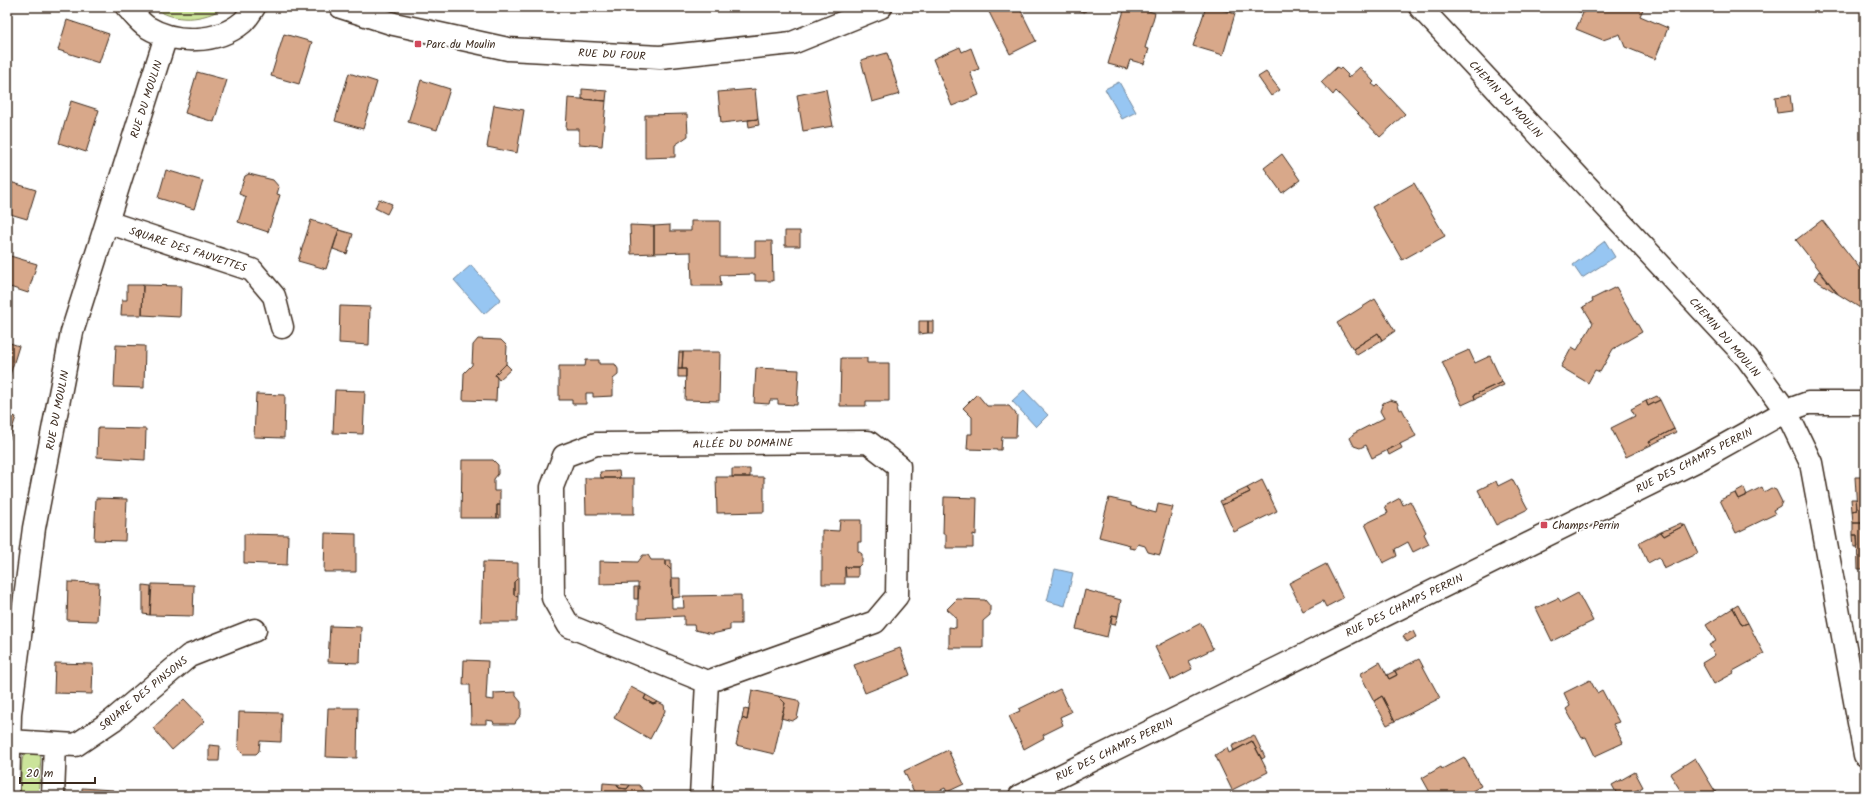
<svg xmlns="http://www.w3.org/2000/svg" width="1872" height="803" font-family="Kalam,sans-serif">
	<rect width="100%" height="100%" fill="#fff"/>
	<filter id="ink" filterUnits="userSpaceOnUse"><feTurbulence type="fractalNoise" baseFrequency=".025" numOctaves="2"/><feDisplacementMap in="SourceGraphic" scale="8" xChannelSelector="R" yChannelSelector="G"/><feConvolveMatrix kernelMatrix="1 2 1 2 8 2 1 2 1" color-interpolation-filters="sRGB"/></filter>
	<g filter="url(#ink)">
		<path fill="#cbe49a" stroke="#83875c" d="M153,7H225C203,21 174,23 153,7Z
			M24,752H38L41,758L38,796H20L22,761Z"/>
		<path fill="#97c6f2" stroke="#72889d" d="M1119,82L1136,112L1122,119L1105,89Z
			M1605,241L1615,257L1582,278L1573,265Z
			M471,265L501,299L484,314L454,280Z
			M1024,390L1048,415L1036,427L1012,401Z
			M1055,569L1073,573L1065,606L1047,601Z"/>
		<path fill="#d8a88a" stroke="#3b2a1e" d="M995,7H1019L1036,41L1010,54L988,10Z
			M1073,7H1086L1085,12L1072,9Z
			M1125,7H1135L1155,13L1145,48L1149,49L1144,64L1130,60L1127,69L1108,64Z
			M1206,7H1214L1235,14L1223,55L1193,46Z
			M1568,7H1644L1640,16L1668,28L1655,59L1625,47L1620,34L1603,40L1576,29L1583,13Z
			M67,20L109,34L99,63L58,50Z
			M284,34L312,42L299,84L271,76Z
			M960,47L962,52L971,48L979,69L970,72L979,95L952,106L933,59Z
			M887,53L900,94L872,102L861,60Z
			M1337,67L1340,69L1341,68L1348,75L1347,77L1348,78L1360,67L1374,82L1372,84L1376,87L1378,85L1405,114L1380,137L1336,91L1333,95L1321,82Z
			M197,72L227,80L214,122L185,113Z
			M1266,72L1280,90L1271,96L1258,77Z
			M349,73L377,82L363,129L335,121Z
			M421,80L450,89L437,130L408,122Z
			M582,89L607,91L606,101L582,99Z
			M755,89L758,119L721,123L718,92Z
			M826,89L833,126L803,131L797,95Z
			M1790,95L1792,111L1777,113L1775,97Z
			M568,98L606,101L602,146L579,144V129H566Z
			M71,101L99,110L86,152L59,143Z
			M494,105L524,110L517,153L487,147Z
			M687,114L688,136L675,145V157L645,158V115Z
			M758,119L759,125L749,127L748,120Z
			M1282,154L1300,180L1282,193L1264,168Z
			M166,170L203,181L194,209L158,198Z
			M249,174L273,180L279,187L277,194L280,195L268,232L238,222L246,197L239,194L245,176Z
			M7,181L36,190L27,219L7,213Z
			M1414,183L1445,236L1402,260L1372,207Z
			M379,199L392,204L387,214L375,208Z
			M311,220L339,229L326,269L298,261Z
			M1822,220L1865,275V311L1838,294L1796,240Z
			M691,221H720V257H755V241H772L773,281H755V274L720,275L721,286H692L691,252L654,253V226L670,225V231H691Z
			M630,225L654,226V253L631,254Z
			M339,230L353,234L347,254L333,249Z
			M785,231H800V246H785Z
			M7,255L37,264L28,293L7,286Z
			M1819,271L1838,294L1814,279Z
			M127,285H143L142,315H121L122,300H127Z
			M143,285L181,286L180,317L142,315Z
			M1616,287L1642,332L1613,349L1600,372L1595,370L1588,383L1561,367L1572,347L1577,350L1593,323L1583,307L1593,301L1592,299Z
			M1375,299L1395,331L1382,340L1378,333L1353,349L1337,323Z
			M340,306L370,307L369,345L339,343Z
			M919,321H928V333L919,334Z
			M928,321H933V333H928Z
			M1378,333L1382,340L1357,355L1353,349Z
			M478,339L501,340L507,346L506,364L495,375L497,378L496,401L463,400L464,373L472,365L473,345Z
			M7,342L19,346L10,375L7,373Z
			M116,345L145,346L144,388L114,387Z
			M1469,350L1475,363L1490,356L1502,382L1474,395L1475,399L1462,405L1442,362Z
			M679,352H683L682,369H678Z
			M683,352H720L719,401L685,400L686,369H682Z
			M841,358H867V363H889V401H866V406H840Z
			M586,360H599V364H615L618,369V375L613,379V396L593,397V393H586V404H572V400H559V366H585Z
			M506,364L511,369L499,380L495,375Z
			M756,368L799,370L797,405L778,404V400H770L769,404L754,403Z
			M678,369H686V377H678Z
			M1502,382L1504,385L1475,399L1474,395Z
			M335,390L365,391L363,434L333,433Z
			M256,394L285,395L284,438L254,437Z
			M977,394L987,406H1009L1017,415L1016,437H1002L1001,450L967,449L968,434H972V417L963,408Z
			M1657,396L1660,400L1648,406L1646,401Z
			M1390,400L1397,402L1400,410L1402,409L1416,436L1372,458L1366,445L1360,448L1354,446L1350,438L1353,434L1384,418L1380,411L1383,403Z
			M1660,400L1674,429L1649,442L1651,445L1626,457L1611,428L1635,416L1631,409L1646,401L1648,406Z
			M7,414L16,417L7,445Z
			M98,428L146,429L145,460L97,457Z
			M1674,429L1676,432L1651,445L1649,442Z
			M1400,444L1402,448L1389,455L1387,450Z
			M462,460H493L498,465V474L494,479V491H500V505H497V518H461Z
			M732,469H750V477H732Z
			M619,471L620,478H601L600,472Z
			M716,477H764V512L717,513Z
			M1855,477H1865V523H1853L1852,511L1857,510Z
			M585,478H634V514H586Z
			M1512,479L1528,509L1496,525L1478,490L1496,481L1498,486Z
			M1262,480L1277,511L1234,532L1222,505L1250,492L1247,488Z
			M1762,487L1764,492L1771,488L1776,490L1782,502L1780,506L1773,510L1775,514L1736,533L1720,500L1735,493L1738,499Z
			M1247,488L1250,492L1222,505L1220,501Z
			M1744,488L1747,495L1738,499L1735,493Z
			M944,497L977,498L976,535L973,534V548H946V534H943Z
			M96,498L127,499L125,541L94,540Z
			M1109,498L1131,503V506L1156,513L1158,504L1173,507L1160,555L1148,552L1145,546L1138,544L1135,549L1129,548L1130,545L1099,537Z
			M1400,498L1403,505L1410,501L1426,532L1424,534L1429,544L1413,552L1408,542L1395,549L1397,556L1383,563L1365,524L1388,513L1385,506Z
			M1851,499H1856L1857,510L1852,511Z
			M497,505H500V518H497Z
			M840,520H861V542H858V551L862,554V563L858,567H845V584H822V530L839,531Z
			M1681,523L1683,526L1664,536L1661,532Z
			M1853,523H1865V569H1858L1857,535H1853Z
			M1685,525L1698,553L1664,569L1659,557L1648,563L1639,543L1661,532L1664,536Z
			M325,533L356,534V572H324Z
			M244,534L288,535L287,565L244,563Z
			M1853,535H1857L1858,547H1854Z
			M643,555H648L651,560H666V565L671,570L672,608H684L683,596L741,595V624H730V630L712,634L695,630L694,625H684V616L638,618V583L600,584V561L638,562Z
			M666,560H671V570L666,565Z
			M483,562L518,563V578L514,582V595L518,597L517,622H481Z
			M1326,564L1343,598L1326,607L1323,601L1303,611L1289,583Z
			M845,567H858V577H846Z
			M518,578V597L514,595V582Z
			M672,578H680V597L672,598Z
			M68,582L99,583L97,621L67,620Z
			M152,584L194,585L193,616L150,615Z
			M143,585L151,586L150,615L143,614Z
			M634,587H639L638,599H634Z
			M1085,590L1121,600L1118,616L1112,615L1107,637L1076,629Z
			M1578,593L1593,621L1552,641L1536,608L1558,598L1561,602Z
			M957,599L985,600L990,606V615L983,621V648H949V627L956,628V617L947,609Z
			M1738,605L1748,623L1742,625L1733,608Z
			M1733,608L1742,625L1748,623L1764,654L1733,671L1734,673L1714,684L1702,663L1715,655L1709,645L1716,641L1706,625Z
			M1112,615L1118,616L1115,625L1111,624Z
			M1201,623L1213,649L1188,661L1192,669L1171,680L1155,647Z
			M330,626L361,627L360,663L328,662Z
			M1413,631L1416,637L1407,642L1403,636Z
			M900,648L910,675L865,693L854,665Z
			M1419,659L1440,698L1395,721L1382,696L1374,701L1360,674L1380,662L1389,679L1397,675L1395,671Z
			M464,660L488,661L486,699L494,700V693L516,692V696L521,702V715L516,721L515,724H494L493,721L486,720V724H471L470,685H463Z
			M55,663L93,664L92,694L54,693Z
			M1395,671L1397,675L1389,679L1387,675Z
			M1590,680L1597,693L1602,690L1619,722L1613,724L1623,743L1595,756L1586,737L1582,738L1566,709L1570,706L1564,693Z
			M631,687L646,695L644,699L653,704L658,702L664,705L665,711L650,739L614,718Z
			M1060,689L1071,712L1060,717L1063,725L1043,735L1044,738L1024,749L1009,716L1020,711L1019,709Z
			M752,690L778,696L785,703L774,754L736,745L742,718L747,720Z
			M646,695L658,702L653,704L644,699Z
			M778,696L797,700L800,704L797,718L792,721L781,718L785,703Z
			M1382,696L1395,721L1387,725L1374,701Z
			M184,699L205,721L172,750L153,728Z
			M328,708H358L357,758L326,757Z
			M744,709L749,710L747,720L742,718Z
			M239,712L282,713L281,742L260,741L259,751L256,754H243L239,750L238,741Z
			M1254,735L1265,757L1262,759L1252,741L1234,751L1232,746Z
			M1252,741L1268,772L1232,790L1215,755L1227,748L1229,753Z
			M209,745L220,746L219,761H209Z
			M948,750L964,784L947,792L945,788L928,796H916L904,771Z
			M1464,757L1481,786L1464,796H1432L1422,778L1441,767L1442,769Z
			M1695,758L1718,796H1684L1670,774Z
			M1635,772L1643,787L1626,796H1618L1612,785Z
			M603,783L617,784L619,788L627,789L630,785H639L645,792V796H602Z
			M617,784L630,785L627,789L619,788Z
			M82,788L113,790L112,796H82Z
			M468,792L477,793L480,796H465Z"/>
		<g fill="none" stroke-linecap="round" stroke-linejoin="round">
			<defs>
				<path id="street" d="M127,7C133,13 139,22 147,27C175,44 217,44 243,22C247,18 251,12 254,7
					M341,7L394,24L508,49L660,57L792,43L881,7
					M1420,7L1747,358L1786,411L1811,463L1865,755
					M107,222L252,270L274,296L282,327
					M868,442L899,466L897,596L875,622L707,682L569,626L553,598L552,487L564,456L596,444Z
					M9,741L76,745L113,720L189,656L255,630
					M8,796L10,713L34,528L72,332L166,36
					M53,796L55,744
					M701,796L707,682
					M1020,796L1700,459L1786,411L1808,403H1865"/>
			</defs>
			<use href="#street" stroke="#3b2a1e" stroke-width="25"/>
			<use href="#street" stroke="#fff" stroke-width="22"/>
		</g>
	</g>
	<g fill="#d1495b" stroke="#fff" stroke-width="1.5">
		<rect x="414" y="40" width="8" height="8" rx="2"/>
		<rect x="1540" y="521" width="8" height="8" rx="2"/>
	</g>
	<g text-anchor="middle" stroke-width="3.5" stroke-linejoin="round" paint-order="stroke">
		<g font-size="11" fill="#3b2a1e" stroke="#fff" text-anchor="start">
			<text x="426" y="48">Parc du Moulin</text>
			<text x="1552" y="529">Champs Perrin</text>
		</g>
		<g font-size="11" fill="#3b2a1e" stroke="#fff">
			<text transform="translate(612 54) rotate(3)" y="4">RUE DU FOUR</text>
			<text transform="translate(146 99) rotate(-72)" y="4">RUE DU MOULIN</text>
			<text transform="translate(1506 99) rotate(47)" y="4">CHEMIN DU MOULIN</text>
			<text transform="translate(188 249) rotate(18)" y="4">SQUARE DES FAUVETTES</text>
			<text transform="translate(1725 337) rotate(49)" y="4">CHEMIN DU MOULIN</text>
			<text transform="translate(57 410) rotate(-79)" y="4">RUE DU MOULIN</text>
			<text transform="translate(743 443) rotate(-1)" y="4">ALLÉE DU DOMAINE</text>
			<text transform="translate(1694 460) rotate(-27)" y="4">RUE DES CHAMPS PERRIN</text>
			<text transform="translate(1404 605) rotate(-26)" y="4">RUE DES CHAMPS PERRIN</text>
			<text transform="translate(143 693) rotate(-39)" y="4">SQUARE DES PINSONS</text>
			<text transform="translate(1114 749) rotate(-26)" y="4">RUE DES CHAMPS PERRIN</text>
		</g>
	</g>
	<rect width="1872" height="803" fill="none" stroke="#fff" stroke-width="24"/>
	<rect x="12" y="12" width="1848" height="779" fill="none" stroke="#3b2a1e" stroke-width="1.5" filter="url(#ink)"/>
	<path d="M20 777v6h75v-6" fill="none" stroke="#3b2a1e" stroke-width="2"/>
	<text x="26" y="777" font-size="12" fill="#3b2a1e" stroke="#ffffff" stroke-width="3" paint-order="stroke">20 m</text>
</svg>
